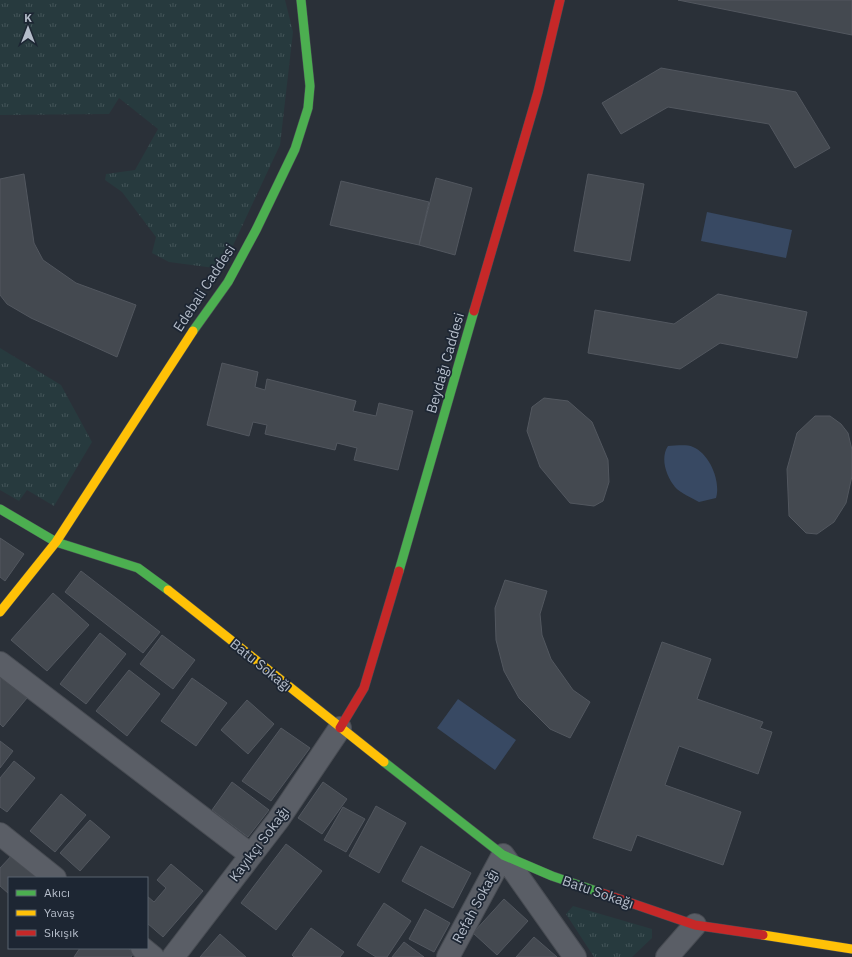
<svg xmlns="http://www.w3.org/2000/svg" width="852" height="957" font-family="'IBM Plex Sans',sans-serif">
	<defs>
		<pattern id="park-tufts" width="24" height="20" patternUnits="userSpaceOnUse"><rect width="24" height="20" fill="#273a3e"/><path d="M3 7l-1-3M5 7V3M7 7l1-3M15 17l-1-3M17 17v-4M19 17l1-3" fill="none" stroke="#445559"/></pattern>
	</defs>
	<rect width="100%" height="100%" fill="#2a3038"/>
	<path fill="url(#park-tufts)" d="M0,0H285L293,32L280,145L222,269L169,262L152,253L156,237L122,192L105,180L106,174L135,170L158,129L119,98L109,114L0,115Z
		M0,348L61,385L92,442L54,506L27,490L19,501L0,490Z
		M573,906L652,929V938L632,957H594L566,914Z"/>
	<path fill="#384963" d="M707,212L792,230L786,258L701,241Z
		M668,446C675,446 686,444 693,447C710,454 721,482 716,498L699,502C692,498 680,493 675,487C666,476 660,458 668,446Z
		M458,699L516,740L495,770L437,728Z"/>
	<path fill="#444950" stroke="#52575f" d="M678,0H852V35Z
		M661,68L796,92L830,148L795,168L769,124L668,107L621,134L602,103Z
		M24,174L34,243L43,260L76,283L136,305L117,357L31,318L7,304L0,295V179Z
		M588,174L644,184L630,261L574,251Z
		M436,178L472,188L455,255L419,245Z
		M341,181L429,202L419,245L330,225Z
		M718,294L807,312L797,358L720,343L680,369L588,353L595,310L674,324Z
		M222,363L258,372L255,387L265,390L267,379L356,401L353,411L376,416L379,403L413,411L398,470L354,460L357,448L337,443L335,450L265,434L267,425L253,422L249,436L207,425Z
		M544,398L568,401L592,422L608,460L609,482L603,501L594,506L570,503L540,467L527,431L532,407Z
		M815,416H830L841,424L848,433L852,450V476L846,503L834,522L817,534L806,533L789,516L787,469L797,433Z
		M0,538L24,554L5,581L0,577Z
		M81,571L160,632L143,653L65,592Z
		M505,580L547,591L540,614L542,635L551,659L573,690L590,702L570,738L550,729L519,698L504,671L496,640L495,608Z
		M53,593L89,625L47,671L11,640Z
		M100,633L126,654L86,704L60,684Z
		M162,635L195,660L173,689L140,664Z
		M662,642L711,659L697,699L763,722L760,728L772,732L758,774L679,746L665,785L741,812L723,865L637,835L631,851L593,838Z
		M129,670L160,694L127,736L96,711Z
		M0,677L27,698L3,727L0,724Z
		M192,678L227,703L196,746L161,721Z
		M247,700L274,724L248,754L221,730Z
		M281,728L310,748L271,801L242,781Z
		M0,741L13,751L0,768Z
		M14,761L35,778L7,812L0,807V778Z
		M232,782L269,810L248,837L212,810Z
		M323,782L347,799L322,834L298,818Z
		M61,794L86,815L55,852L30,831Z
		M376,806L406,823L379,873L349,856Z
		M343,807L365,819L346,852L324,840Z
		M90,820L110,837L80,871L60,853Z
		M286,844L322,871L276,930L241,903Z
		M421,846L471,873L453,908L402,881Z
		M14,853L43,878H9V894L0,886V868Z
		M171,864L203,891L163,937L147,923V896L154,902L166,888L157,880Z
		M504,899L528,921L497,955L473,933Z
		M384,903L411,921L387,957H376L357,945Z
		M425,909L450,923L434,952L409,939Z
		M311,928L344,952L340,957H294L292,955Z
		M220,934L246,957H200Z
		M534,937L557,957H516Z
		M404,942L424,957H392Z
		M80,948H128L134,953L131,957H74Z"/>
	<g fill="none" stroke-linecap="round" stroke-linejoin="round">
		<defs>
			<path id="street" d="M0,663L251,855
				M0,834L55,878
				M142,948L153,957
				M173,957L278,820L340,728
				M448,957L503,855L575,957
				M667,957L695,925"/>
			<path id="fast" d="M193,331L228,282L256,230L295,149L308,108L310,86L301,0
				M0,509L56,542L138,568L168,590
				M399,571L474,311
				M384,762L503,855L552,876L599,892"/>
			<path id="slow" d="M168,590L384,762
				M0,612L56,542L193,331
				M763,935L852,949"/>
			<path id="jam" d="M474,311L538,92L560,0
				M340,728L364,688L399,571
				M599,892L695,925L763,935"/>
		</defs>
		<use href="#street" stroke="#484c53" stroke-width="24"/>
		<use href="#fast" stroke="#484c53" stroke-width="10"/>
		<use href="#slow" stroke="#484c53" stroke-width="10"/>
		<use href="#jam" stroke="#484c53" stroke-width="10"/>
		<use href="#street" stroke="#5a5e66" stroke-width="22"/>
		<use href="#fast" stroke="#4caf50" stroke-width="9"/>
		<use href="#slow" stroke="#ffc107" stroke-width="9"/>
		<use href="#jam" stroke="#c62828" stroke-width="9"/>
	</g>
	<g text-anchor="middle" stroke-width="3.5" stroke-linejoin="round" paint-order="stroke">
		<g font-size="14" fill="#b4bcc9" stroke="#1d2633">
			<text transform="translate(204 288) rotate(-57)" y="5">Edebali Caddesi</text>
			<text transform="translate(445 363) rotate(-74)" y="5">Beydağı Caddesi</text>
			<text transform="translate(261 665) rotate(39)" y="5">Batu Sokağı</text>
			<text transform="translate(259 844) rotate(-53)" y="5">Kayıkçı Sokağı</text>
			<text transform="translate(598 892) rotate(19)" y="5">Batu Sokağı</text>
			<text transform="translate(475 906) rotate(-62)" y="5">Refah Sokağı</text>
		</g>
	</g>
	<rect x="8" y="877" width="140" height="72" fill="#1d2633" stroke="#59626f"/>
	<rect x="16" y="890" width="20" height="6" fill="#4caf50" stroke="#59626f"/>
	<text x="44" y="897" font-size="12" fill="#b4bcc9">Akıcı</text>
	<rect x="16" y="910" width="20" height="6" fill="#ffc107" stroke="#59626f"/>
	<text x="44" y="917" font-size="12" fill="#b4bcc9">Yavaş</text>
	<rect x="16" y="930" width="20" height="6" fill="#c62828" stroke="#59626f"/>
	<text x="44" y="937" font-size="12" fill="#b4bcc9">Sıkışık</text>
	<g transform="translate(28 28)" stroke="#1d2633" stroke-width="3" paint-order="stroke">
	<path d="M0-3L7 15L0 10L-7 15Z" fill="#b4bcc9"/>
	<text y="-6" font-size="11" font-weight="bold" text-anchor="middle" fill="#b4bcc9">K</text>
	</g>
</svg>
